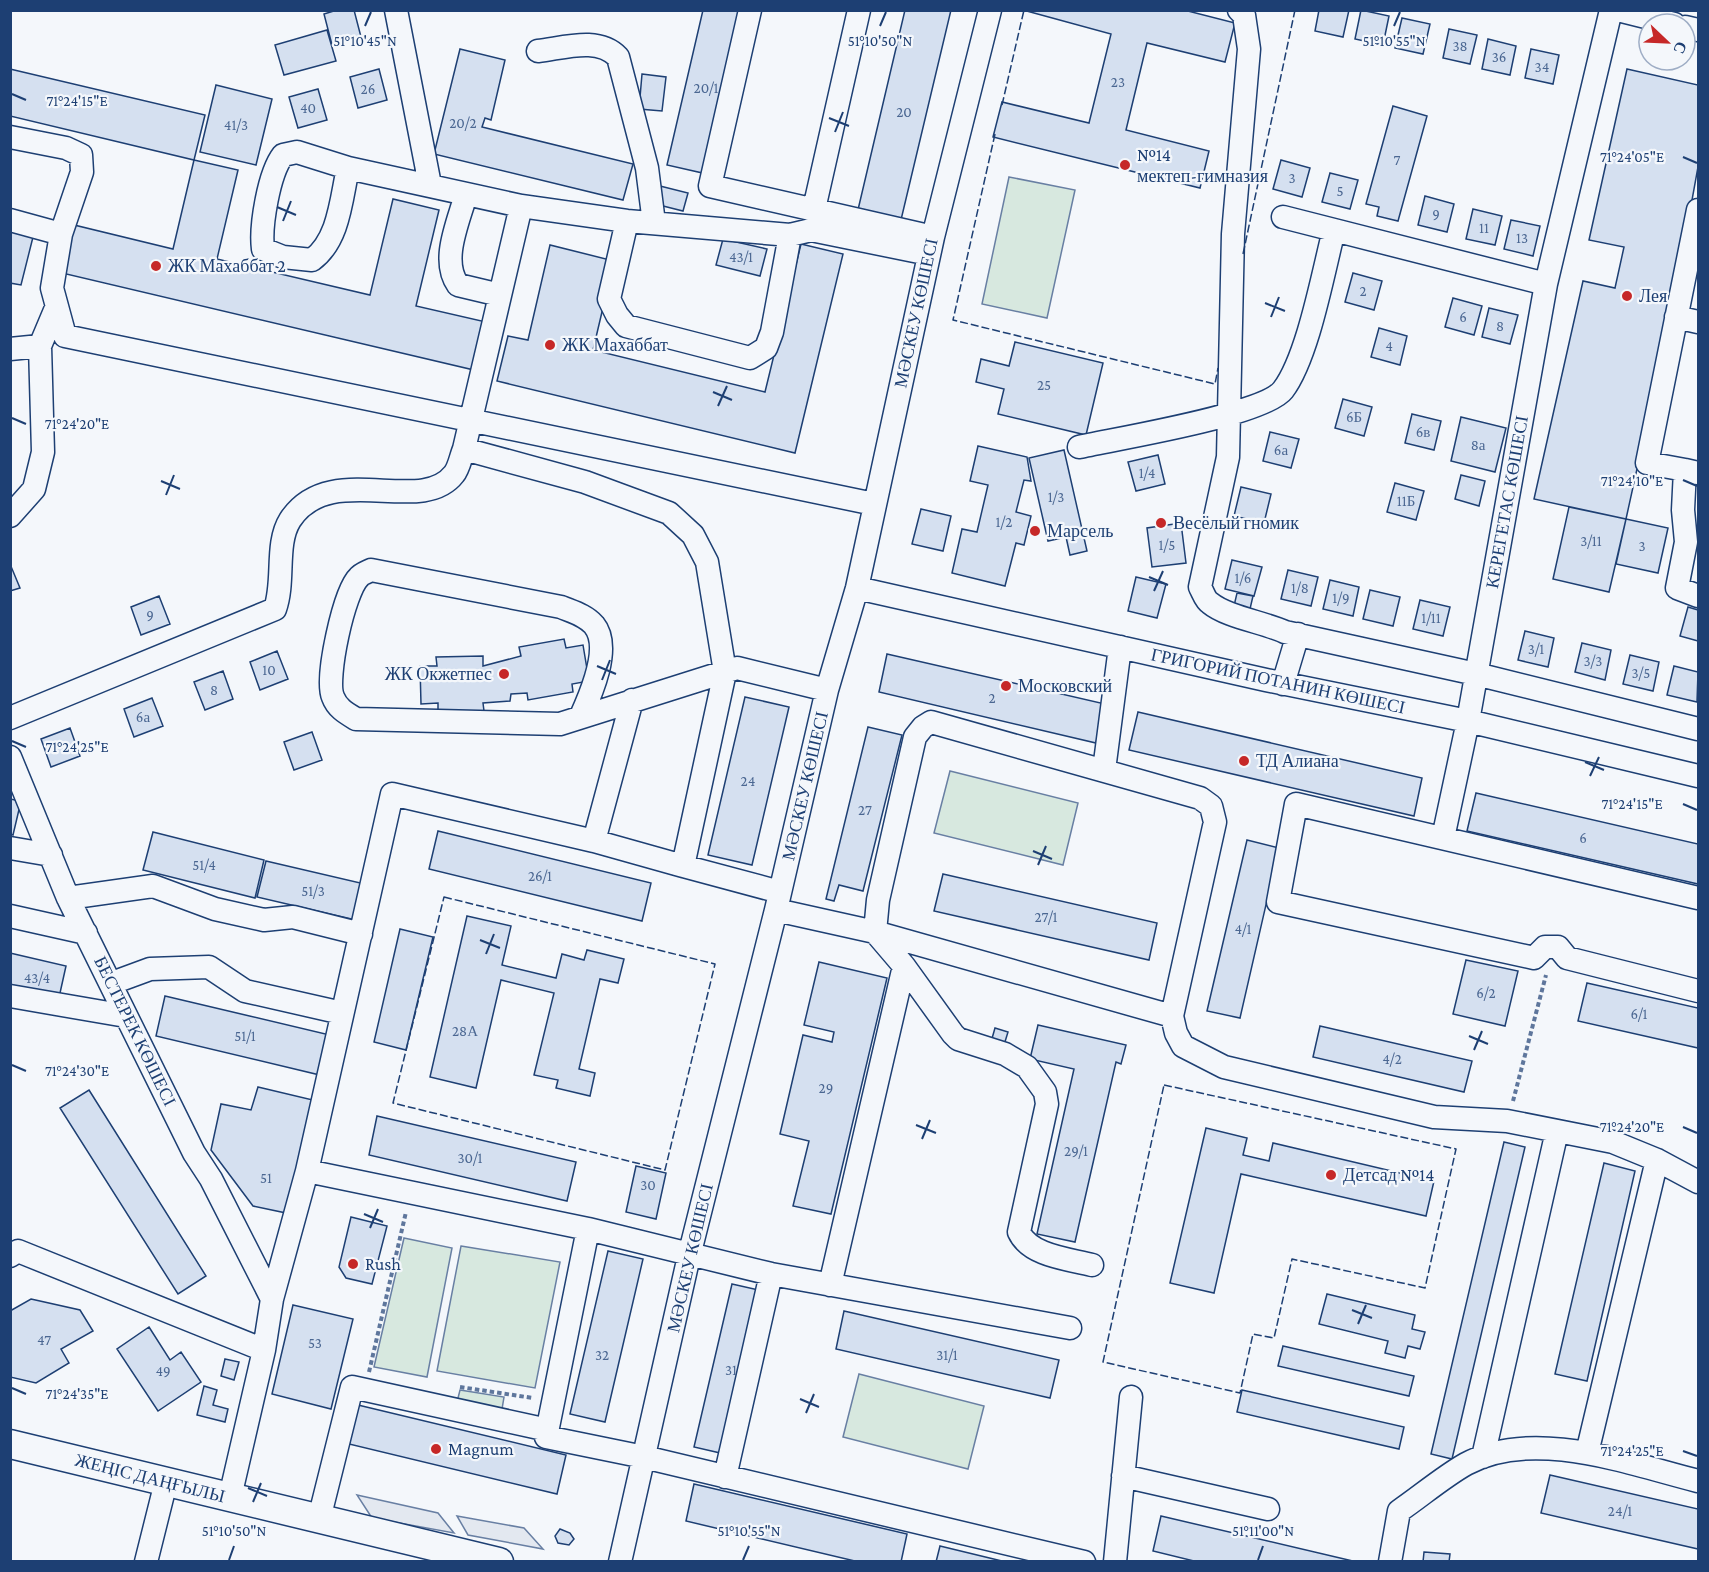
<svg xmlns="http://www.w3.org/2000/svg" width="1709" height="1572" font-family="'Crimson Pro',serif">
	<rect width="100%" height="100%" fill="#f4f7fb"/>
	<path fill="#d7e8df" stroke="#687fa3" stroke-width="1.5" d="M1009,177L1075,190L1047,318L982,304Z
		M950,771L1078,803L1063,865L934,833Z
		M404,1238L452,1248L427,1377L374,1367Z
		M461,1246L560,1262L535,1388L437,1371Z
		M859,1374L984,1406L968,1469L843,1437Z
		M460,1390L504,1397L501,1415L456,1406Z"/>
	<path fill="#e3e8f0" stroke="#687fa3" stroke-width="1.5" d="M357,1495L438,1513L454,1533L372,1518Z
		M457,1516L524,1528L543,1549L468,1535Z"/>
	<path fill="#d5e0f0" stroke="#1d3f73" stroke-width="1.5" d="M337,10H354L361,37L332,45L324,14Z
		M703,10H744L707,174L667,165Z
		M905,10H951L900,224L857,214Z
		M1023,10H1184L1235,23L1225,62L1147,43L1126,130L1209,151L1200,188L993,137L1002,102L1089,123L1111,34Z
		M1319,10H1349L1343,37L1315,31Z
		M1361,10L1389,16L1383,45L1355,39Z
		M1402,18L1430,24L1423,54L1395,48Z
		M1449,29L1477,35L1470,64L1443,58Z
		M327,30L336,61L284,75L275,45Z
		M1488,39L1516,46L1510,75L1482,69Z
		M460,49L505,60L491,120L485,118L482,127L633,164L623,200L434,154Z
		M1531,49L1559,55L1553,84L1525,78Z
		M10,69L205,115L194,160L10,116Z
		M379,69L387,100L358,108L350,77Z
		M1627,69L1698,85V167L1673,305L1626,519L1534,499L1583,281L1615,288L1624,247L1589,240Z
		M642,74L666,77L662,111L639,109Z
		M216,85L272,99L256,165L200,152Z
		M318,89L327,120L298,128L289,97Z
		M1393,106L1427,116L1398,221L1377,216L1379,207L1366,204Z
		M194,160L238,170L217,259L370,295L393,199L439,210L416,306L486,322L474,370L62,273L74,225L173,249Z
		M1281,160L1310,168L1302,197L1273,189Z
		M1330,173L1358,180L1350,209L1322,202Z
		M660,186L688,193L683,211L655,204Z
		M1425,196L1454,204L1447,232L1418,225Z
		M1473,209L1502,216L1495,245L1466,239Z
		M1511,220L1540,226L1533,256L1504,249Z
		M10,228L34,233L21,285L10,283Z
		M723,239L767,249L760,276L716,265Z
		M801,244L843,254L795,453L497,381L508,336L528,340L550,245L614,261L593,350L765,392Z
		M1353,273L1382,281L1374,310L1345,302Z
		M1453,298L1482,306L1474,335L1445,327Z
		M1489,308L1518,315L1510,344L1482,337Z
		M1379,328L1407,336L1400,365L1371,357Z
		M1015,342L1103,363L1086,435L998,414L1004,389L976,382L981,359L1009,366Z
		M1343,399L1372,407L1364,436L1335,428Z
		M1412,414L1441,421L1434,450L1405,443Z
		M1461,417L1506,428L1495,472L1451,461Z
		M1270,432L1299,439L1291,468L1263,461Z
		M978,446L1027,457L1031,481L1024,480L1016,512L1031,516L1024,545L1016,543L1005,586L952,573L962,529L977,532L988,485L970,481Z
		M1064,450L1087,551L1070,555L1066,537L1048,541L1029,458Z
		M1158,455L1165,484L1136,491L1128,462Z
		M1461,475L1485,481L1479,506L1455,499Z
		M1395,483L1424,491L1416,520L1387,512Z
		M1241,487L1271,494L1264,523L1234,516Z
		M1569,507L1626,519L1609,592L1553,579Z
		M921,509L951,516L943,551L912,544Z
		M1626,519L1668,528L1658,573L1616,564Z
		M1181,523L1186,563L1152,567L1147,528Z
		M1232,560L1262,567L1254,596L1225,589Z
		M10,564L20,588L10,591Z
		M1288,570L1318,577L1311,606L1281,599Z
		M1136,577L1166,584L1157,618L1128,611Z
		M1330,580L1359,587L1353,616L1323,609Z
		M1370,590L1400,597L1393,626L1363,619Z
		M1237,593L1253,596L1250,609L1234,606Z
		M159,596L170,624L141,635L131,607Z
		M1420,600L1450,607L1443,636L1413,629Z
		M1688,607L1698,610V641L1680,636Z
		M1525,631L1554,638L1548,667L1518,660Z
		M564,639L566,648L583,645L589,681L572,684L573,692L528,700L527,693L511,694L510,701L483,703L484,711L438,713V703L421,704L420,666H437L436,657L483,656V666L521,656L519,647Z
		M1582,643L1611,650L1605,680L1575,672Z
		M277,651L288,679L260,690L250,662Z
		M887,654L1105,704L1096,743L879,692Z
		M1630,655L1659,662L1653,691L1623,684Z
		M1674,666L1698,672L1697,702L1667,695Z
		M223,671L233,699L205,710L194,682Z
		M745,697L789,707L752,865L708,855Z
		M152,698L163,726L134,737L124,709Z
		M1138,712L1422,778L1414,816L1129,750Z
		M868,727L902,735L863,891L839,885L834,901L826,899Z
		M70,728L80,756L51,767L41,739Z
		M312,732L322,760L294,770L284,742Z
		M1476,793L1698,844V884L1467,831Z
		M10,799L21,801L13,835L10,834Z
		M438,831L651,883L642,921L429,869Z
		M153,832L264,860L255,898L143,870Z
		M1247,840L1279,848L1240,1018L1207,1011Z
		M266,861L369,885L360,921L257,897Z
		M943,874L1157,923L1149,960L934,911Z
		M467,916L511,926L502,965L556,978L562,954L584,960L587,950L624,959L618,983L600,979L579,1069L595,1073L590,1096L556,1088L558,1080L534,1075L554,993L501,980L476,1088L430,1077Z
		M400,929L433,937L406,1050L374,1042Z
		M10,953L66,966L58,1002L10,991Z
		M1466,960L1518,971L1505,1026L1453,1014Z
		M819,962L887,978L831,1214L793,1206L809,1141L780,1134L803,1035L832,1042L834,1032L804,1025Z
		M1587,983L1698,1008V1048L1578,1021Z
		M165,996L334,1036L324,1076L156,1036Z
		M1038,1025L1126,1045L1121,1064L1116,1062L1075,1242L1037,1234L1074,1069L1030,1059Z
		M1320,1026L1472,1061L1464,1092L1313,1057Z
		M995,1028L1008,1032L1004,1045L991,1042Z
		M258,1087L317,1101L291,1214L253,1206L211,1150L221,1104L251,1110Z
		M89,1090L206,1276L178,1294L60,1108Z
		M377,1116L576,1162L567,1201L369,1155Z
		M1206,1128L1247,1138L1243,1155L1269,1161L1273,1143L1434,1181L1426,1216L1241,1174L1214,1293L1170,1283Z
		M1504,1142L1525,1147L1452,1459L1431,1454Z
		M1604,1163L1635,1171L1587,1381L1555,1374Z
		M636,1166L666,1173L656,1219L626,1212Z
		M351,1217L387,1226L372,1284L346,1278L339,1267Z
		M608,1251L643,1259L605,1422L570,1414Z
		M732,1284L767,1292L729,1455L694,1447Z
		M1327,1294L1415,1315L1412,1329L1425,1332L1420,1349L1408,1346L1405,1358L1385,1353L1388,1341L1319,1324Z
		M31,1299L80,1310L93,1331L61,1349L69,1363L36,1383L10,1377V1311Z
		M293,1305L353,1319L331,1409L272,1394Z
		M844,1311L1059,1360L1050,1398L836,1349Z
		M149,1327L170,1360L181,1352L201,1382L158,1411L117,1349Z
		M1283,1346L1414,1376L1409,1396L1278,1366Z
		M225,1359L239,1362L234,1380L221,1376Z
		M204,1386L217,1390L213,1405L228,1409L225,1422L197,1415Z
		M1242,1390L1404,1427L1399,1449L1237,1412Z
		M358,1405L566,1455L557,1494L349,1444Z
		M1550,1475L1698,1509V1549L1541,1513Z
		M694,1484L907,1534L901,1562H859L686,1521Z
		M1161,1516L1357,1562H1198L1153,1551Z
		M560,1529L570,1533L574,1539L569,1545L558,1543L555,1536Z
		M940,1546L1006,1562H936Z
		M1424,1552L1450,1554L1449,1562H1423Z"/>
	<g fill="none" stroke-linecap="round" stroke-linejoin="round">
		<defs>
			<path id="minor" d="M396,10L430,185
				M750,10L710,186L933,237
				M1239,10L1244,15L1249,49L1233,234L1228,457L1200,587C1203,592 1205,600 1210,603C1227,617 1263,622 1285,632L1476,674L1698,729
				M1618,10L1674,24
				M1685,27L1698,30
				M538,51C564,48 598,36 618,57L647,168L654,223
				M10,137L66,148L81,155L82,172L61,234L52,288L65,336L874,504
				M348,168C341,200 339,240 312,260L283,257L263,249C260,226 269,173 283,155L297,152L348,168L521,206
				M466,194C459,221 440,260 458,285L500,295
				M814,209L859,10
				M1283,217L1546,284
				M10,220L61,234
				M627,221L609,299L617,315L626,326L750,358L766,348L772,332L790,235
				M1676,317L1698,322
				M10,349L40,346
				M1079,447C1115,439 1264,415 1283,390C1308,357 1323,273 1334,230
				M1685,470L1647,463L1698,210
				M1698,473L1685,470L1683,510L1686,542L1677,588L1698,596
				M10,516L34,489L43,452L40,346L56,308
				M857,588L1266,680L1468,721L1698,776
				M1283,684L1298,634
				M581,716C591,694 612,647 594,625C585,615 573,612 561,607L371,570C367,572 361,574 359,577C344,591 325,679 333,697C337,708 346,713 356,719L560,724L737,668L827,690
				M10,718L275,609C285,581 275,544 290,520C330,459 421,517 454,474C459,468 461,456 464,449L521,206L627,221L790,235L811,230L929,254
				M10,757L68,898L194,1153L211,1179L272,1299
				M1104,770L1120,647
				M1443,838L1468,721L1546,284L1611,10
				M594,841L632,700
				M10,848L51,855
				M683,866L780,892
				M68,898L153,886L215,909L264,920L293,917L361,934
				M1698,898L1296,804L1278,902L1534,958L1545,947H1558L1567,958L1698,991
				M776,910L875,932L904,966L830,1285
				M10,916L86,933
				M904,966L953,1034L958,1039L1005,1054L1027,1067L1045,1092L1047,1104L1019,1232C1030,1256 1069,1259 1092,1265
				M112,983L150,969L209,967L245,991L342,1013
				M10,996L126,1016
				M1172,1016L875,932L878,900L915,737L923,727L931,722L1200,798L1211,806L1215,822L1172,1016L1176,1033L1183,1046L1224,1067L1434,1117L1507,1121L1613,1142L1657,1160L1698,1182
				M307,1171L588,1229L771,1274L1070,1328
				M588,1229L546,1437L644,1457L1084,1562
				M10,1256L18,1251L264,1350
				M1587,1453L1657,1160
				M1483,1457L1557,1131
				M1123,1476L1268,1509
				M725,1477L771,1274
				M230,1497L264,1350L272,1299L307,1171L392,794L594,841L683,866L725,672L707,562L693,535L669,513L585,482L464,449
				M319,1519L352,1387L548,1430
				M146,1562L166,1482
				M620,1562L689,1256L776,910L827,690L857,588L933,237L990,10
				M1115,1562L1131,1397
				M1390,1562L1399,1511C1421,1496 1443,1477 1466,1464C1533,1427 1630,1464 1698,1481"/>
			<path id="major" d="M10,1444L499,1562"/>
		</defs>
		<use href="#minor" stroke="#1d3f73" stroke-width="25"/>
		<use href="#major" stroke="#1d3f73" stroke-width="31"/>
		<path stroke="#5e769c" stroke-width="4" stroke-dasharray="4.5 3" stroke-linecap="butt" d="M1513,1101L1546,975
			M369,1372L406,1212
			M460,1387L533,1398"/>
		<use href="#minor" stroke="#f4f7fb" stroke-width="22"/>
		<use href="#major" stroke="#f4f7fb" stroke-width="28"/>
		<path stroke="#1d3f73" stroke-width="1.5" stroke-dasharray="8 3" stroke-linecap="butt" d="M1002,105L1024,10
			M995,134L953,320L1215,384L1218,368
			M1243,254L1295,10
			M444,897L715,964L665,1170L393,1103Z
			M1164,1085L1456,1149L1425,1288L1292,1259L1274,1338L1253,1334L1240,1393L1103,1362Z"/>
	</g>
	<path fill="none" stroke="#1d3f73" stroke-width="2" d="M365,26L371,12M880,26L886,12M1394,26L1400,12M12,94L26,100M829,118L849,126M835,132L843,112M1683,157L1697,163M277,207L296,215M283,221L291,201M1265,303L1285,311M1271,317L1279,297M713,392L732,400M718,406L727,386M12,418L26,424M1683,480L1697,486M161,481L180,489M166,495L174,475M1149,577L1168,585M1154,591L1163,571M597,666L616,674M602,680L610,660M12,741L26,747M1585,762L1604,770M1590,776L1599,757M1683,804L1697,810M1033,851L1052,859M1038,865L1046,846M480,940L500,948M486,954L494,934M1469,1036L1488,1044M1474,1050L1482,1031M12,1065L26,1071M916,1125L936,1133M1683,1127L1697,1133M922,1139L930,1120M364,1214L383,1222M370,1228L378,1209M1352,1310L1372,1318M1358,1324L1366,1305M12,1388L26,1394M800,1399L819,1407M806,1413L814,1394M1683,1451L1697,1456M248,1488L267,1496M253,1502L261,1483M229,1560L234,1546M743,1560L749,1546M1258,1560L1263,1546"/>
	<g fill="#c62828" stroke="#f4f7fb" stroke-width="2">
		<circle cx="1125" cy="165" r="6"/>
		<circle cx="156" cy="266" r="6"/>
		<circle cx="1627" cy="296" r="6"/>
		<circle cx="550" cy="345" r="6"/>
		<circle cx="1161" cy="523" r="6"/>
		<circle cx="1035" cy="531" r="6"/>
		<circle cx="504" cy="674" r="6"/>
		<circle cx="1006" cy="686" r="6"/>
		<circle cx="1244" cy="761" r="6"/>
		<circle cx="1331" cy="1175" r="6"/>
		<circle cx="353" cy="1264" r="6"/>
		<circle cx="436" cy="1449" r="6"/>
	</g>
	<g text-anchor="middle" stroke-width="4.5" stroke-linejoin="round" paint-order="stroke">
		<g font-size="15" fill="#4b6792">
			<text x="1460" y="51">38</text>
			<text x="1499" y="62">36</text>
			<text x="1542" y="72">34</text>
			<text x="1118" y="87">23</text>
			<text x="706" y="93">20/1</text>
			<text x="368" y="94">26</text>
			<text x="308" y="113">40</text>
			<text x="904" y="117">20</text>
			<text x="463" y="128">20/2</text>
			<text x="236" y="130">41/3</text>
			<text x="1397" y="165">7</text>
			<text x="1292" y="183">3</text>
			<text x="1340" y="196">5</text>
			<text x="1436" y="219">9</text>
			<text x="1484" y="233">11</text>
			<text x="1522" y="243">13</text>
			<text x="741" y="262">43/1</text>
			<text x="1363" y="296">2</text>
			<text x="1463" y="322">6</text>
			<text x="1500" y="331">8</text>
			<text x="1389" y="351">4</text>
			<text x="1044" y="390">25</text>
			<text x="1354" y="422">6Б</text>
			<text x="1423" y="437">6в</text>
			<text x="1478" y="450">8а</text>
			<text x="1281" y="455">6а</text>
			<text x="1147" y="478">1/4</text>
			<text x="1056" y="502">1/3</text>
			<text x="1406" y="506">11Б</text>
			<text x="1004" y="527">1/2</text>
			<text x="1591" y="546">3/11</text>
			<text x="1167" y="550">1/5</text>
			<text x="1642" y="551">3</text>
			<text x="1243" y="583">1/6</text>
			<text x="1300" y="593">1/8</text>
			<text x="1341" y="603">1/9</text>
			<text x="150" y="620">9</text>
			<text x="1431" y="623">1/11</text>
			<text x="1536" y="654">3/1</text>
			<text x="1593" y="666">3/3</text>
			<text x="269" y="675">10</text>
			<text x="1641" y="678">3/5</text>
			<text x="214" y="695">8</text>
			<text x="992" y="703">2</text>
			<text x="143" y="722">6а</text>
			<text x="748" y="786">24</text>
			<text x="865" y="815">27</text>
			<text x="1583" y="843">6</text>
			<text x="204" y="870">51/4</text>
			<text x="540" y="881">26/1</text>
			<text x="313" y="896">51/3</text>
			<text x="1046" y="922">27/1</text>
			<text x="1243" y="934">4/1</text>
			<text x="37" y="983">43/4</text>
			<text x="1486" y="998">6/2</text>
			<text x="1639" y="1019">6/1</text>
			<text x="465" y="1036">28А</text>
			<text x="245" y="1041">51/1</text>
			<text x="1392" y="1064">4/2</text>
			<text x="826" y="1093">29</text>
			<text x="1076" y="1156">29/1</text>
			<text x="470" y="1163">30/1</text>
			<text x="266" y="1183">51</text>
			<text x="648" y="1190">30</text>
			<text x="44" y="1345">47</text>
			<text x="315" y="1348">53</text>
			<text x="602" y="1360">32</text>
			<text x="947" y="1360">31/1</text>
			<text x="731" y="1375">31</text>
			<text x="163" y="1376">49</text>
			<text x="1620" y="1516">24/1</text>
		</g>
		<g font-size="18" fill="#1d3f73" stroke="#f4f7fb" text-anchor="start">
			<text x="1137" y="161">№14<tspan x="1137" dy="21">мектеп-гимназия</tspan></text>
			<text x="168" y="272">ЖК Махаббат 2</text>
			<text x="1639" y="302">Лея</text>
			<text x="562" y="351">ЖК Махаббат</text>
			<text x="1173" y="529">Весёлый гномик</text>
			<text x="1047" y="537">Марсель</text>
			<text x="492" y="680" text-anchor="end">ЖК Окжетпес</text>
			<text x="1018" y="692">Московский</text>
			<text x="1256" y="767">ТД Алиана</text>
			<text x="1343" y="1181">Детсад №14</text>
			<text x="365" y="1270">Rush</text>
			<text x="448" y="1455">Magnum</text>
		</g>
		<g font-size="18" fill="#1d3f73" stroke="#f4f7fb">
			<text transform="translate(916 313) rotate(-78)" y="6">МӘСКЕУ КӨШЕСІ</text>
			<text transform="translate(1507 502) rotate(-80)" y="6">КЕРЕГЕТАС КӨШЕСІ</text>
			<text transform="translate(1278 681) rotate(12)" y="6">ГРИГОРИЙ ПОТАНИН КӨШЕСІ</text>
			<text transform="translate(805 786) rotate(-77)" y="6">МӘСКЕУ КӨШЕСІ</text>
			<text transform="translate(135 1031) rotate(64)" y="6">БЕСТЕРЕК КӨШЕСІ</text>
			<text transform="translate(690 1258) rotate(-77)" y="6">МӘСКЕУ КӨШЕСІ</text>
			<text transform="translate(150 1478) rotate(14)" y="6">ЖЕҢІС ДАҢҒЫЛЫ</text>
		</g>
	</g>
	<g font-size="15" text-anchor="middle" fill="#1d3f73" stroke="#f4f7fb" stroke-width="4.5" stroke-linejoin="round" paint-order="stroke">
		<text x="365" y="46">51°10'45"N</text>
		<text x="880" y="46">51°10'50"N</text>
		<text x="1394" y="46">51°10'55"N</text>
		<text x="77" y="106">71°24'15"E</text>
		<text x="1632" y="162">71°24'05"E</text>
		<text x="77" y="429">71°24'20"E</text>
		<text x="1632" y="486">71°24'10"E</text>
		<text x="77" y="752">71°24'25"E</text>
		<text x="1632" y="809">71°24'15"E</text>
		<text x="77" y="1076">71°24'30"E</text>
		<text x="1632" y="1132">71°24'20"E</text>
		<text x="77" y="1399">71°24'35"E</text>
		<text x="1632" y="1456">71°24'25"E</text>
		<text x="234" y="1536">51°10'50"N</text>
		<text x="749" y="1536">51°10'55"N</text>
		<text x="1263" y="1536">51°11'00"N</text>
	</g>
	<rect width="1709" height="1572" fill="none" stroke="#1d3f73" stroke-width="24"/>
	<g transform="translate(1667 42) rotate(113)"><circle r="28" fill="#f4f7fb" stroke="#9eadc5" stroke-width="1.5"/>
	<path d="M0-4.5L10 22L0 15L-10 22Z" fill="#c62828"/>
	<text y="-9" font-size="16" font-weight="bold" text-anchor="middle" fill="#1d3f73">С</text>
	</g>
</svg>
